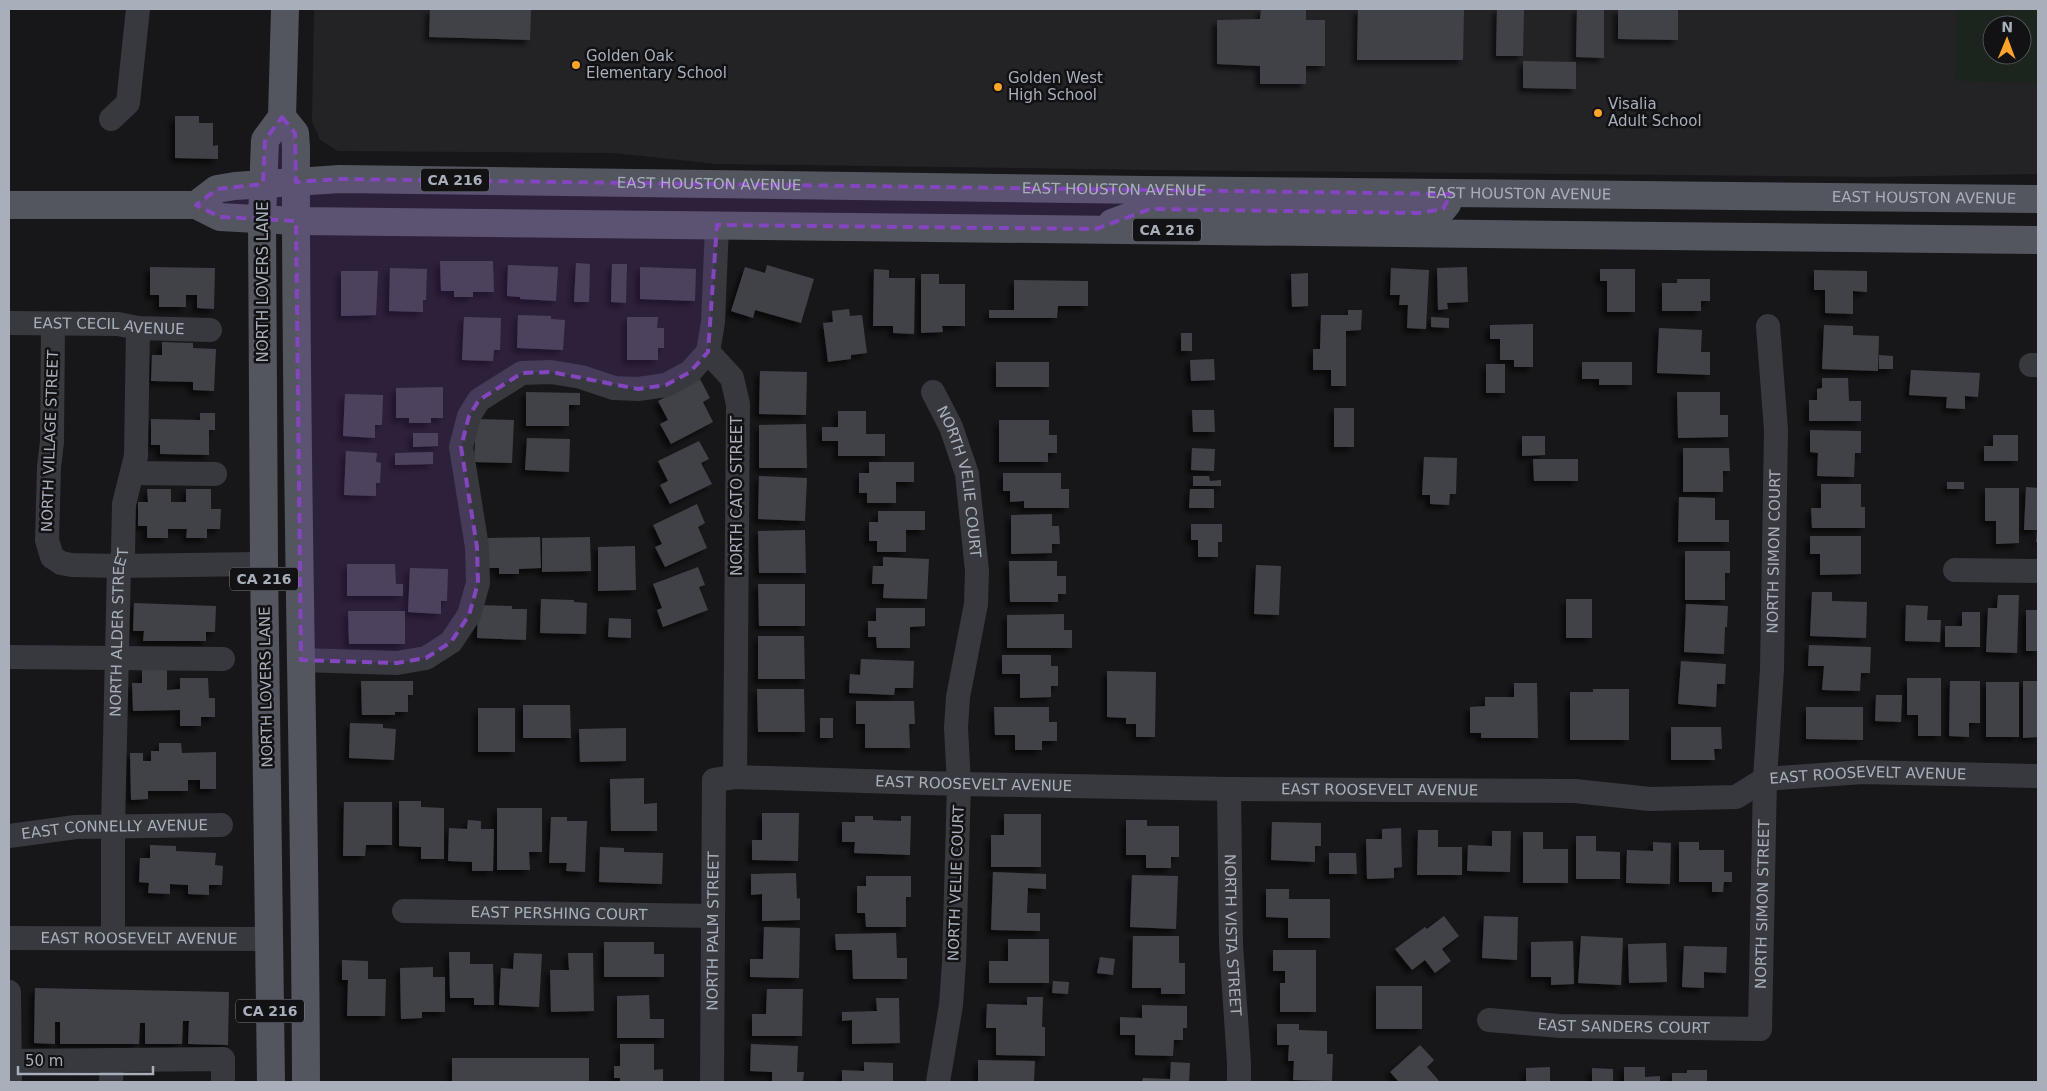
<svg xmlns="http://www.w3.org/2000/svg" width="2047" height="1091" font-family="'DejaVu Sans',sans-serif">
	<defs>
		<filter id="shadow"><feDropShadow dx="-4.5" dy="4.5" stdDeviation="2.5" flood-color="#0009"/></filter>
	</defs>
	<rect width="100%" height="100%" fill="#171719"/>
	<path fill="#232326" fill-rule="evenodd" d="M314,9H2038V174L1871,177L1157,170L717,164L613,153L338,151L320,140L312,121ZM1992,25H2022V55H1992Z"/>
	<path fill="#1c251d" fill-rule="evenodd" d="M1957,9H2038V83L1955,81ZM1992,25H2022V55H1992Z"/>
	<path fill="#414246" filter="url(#shadow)" d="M430,9H531L530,40L429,37Z
		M1261,9H1306V20H1325V66H1306V84H1260V66L1217,64V20L1260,19Z
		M1358,9H1464L1463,60H1357Z
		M1497,9H1524L1523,56H1496Z
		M1577,9H1604V58L1576,57Z
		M1618,9H1678V40L1618,39Z
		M1523,61L1576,62V89L1523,88Z
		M175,116H199V123H213V146L218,145V159L175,158Z
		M440,261H493L494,292H473V297H454V291H441Z
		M576,263L590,264L589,302H574Z
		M612,264H627L626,303L611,302Z
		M508,265L558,267L556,301L520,299V297L507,296Z
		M767,265L814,279L801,323L755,310L753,318L731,311L745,267L765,273Z
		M150,267L215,268L214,309L197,308V295H186V307H159V295H150Z
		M640,267L696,269L695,301L640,299Z
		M1467,267L1468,302L1447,303L1448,309L1438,310L1437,268Z
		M390,268L427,269L426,300H423V312L389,311Z
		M1391,268L1429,270L1426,329L1407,328L1408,305H1399L1400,295H1390Z
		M874,269L889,270V278H915L914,334L893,333V326H873Z
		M1600,269H1635V312H1607V281H1600Z
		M1814,270L1867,271V292L1853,291V314L1825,313V290H1814Z
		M341,271H378L376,315L341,316Z
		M1308,273V306L1292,307L1291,274Z
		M921,274H939V284H965V326H942L943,332L921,333Z
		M1677,279H1710V301H1701V311H1662V283H1677Z
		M1014,280L1088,281V306H1058L1057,318H989V310H1014Z
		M849,309L850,316L862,315L867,353L851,355V359L828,362L823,323L833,322L832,311Z
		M1348,310H1362L1361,330L1346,331V386H1331V370H1313V349H1320L1321,315H1348Z
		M518,315L551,316V319L565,320L563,350L517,348Z
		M464,317L501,318L500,350H494L493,361L462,360Z
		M627,317H658L657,328H664V348H658V360H627Z
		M1431,317L1449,318V328L1431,327Z
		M1533,324V367H1514V360H1500V339H1490V325Z
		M1824,325L1853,326V335L1879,336L1878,371L1822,369Z
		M1659,328L1702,330L1701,352H1710V375L1657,373Z
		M1181,333H1192V351H1181Z
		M162,342L193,343V348L216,349L214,391L193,390V382L151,381L152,355H162Z
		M1879,355L1893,356V369H1879Z
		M1214,359L1215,380L1191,381L1190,360Z
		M996,362H1049V387H996Z
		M1582,362H1632V385H1599V379H1582Z
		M1486,364H1505V393H1486Z
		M1911,370L1980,373L1978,397L1965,396V409L1946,408L1947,397L1909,395Z
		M760,371L807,372L806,415L759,414Z
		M1822,378H1848L1849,401H1861V421H1809V400H1817V389L1822,388Z
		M700,379L710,398L703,402L713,422L671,444L660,424L668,420L658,401Z
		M443,387V418H431V423H409V418H396V388Z
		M526,392L580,393V405H569V426H526Z
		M1677,392H1720V415H1728V437L1678,438Z
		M345,394L383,395L382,425H375V438L343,436Z
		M1334,408H1354V447H1334Z
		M1192,410H1214L1215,432H1193Z
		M838,411H866V434H885V456H838V441H822V427H838Z
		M200,413H215V430H209V455L160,454V445H151V419L200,420Z
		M476,419L514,420L512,463L474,462Z
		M999,420H1049V435H1057V453H1048V462H999Z
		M806,424L807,468H759V425Z
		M1810,430L1861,431V453H1855L1854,477L1817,476L1818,453L1810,452Z
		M413,433H438V446L413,447Z
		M1993,435H2018V461H1984V446H1993Z
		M1522,436H1545V455L1522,456Z
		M527,438L570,439L569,472L525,470Z
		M699,441L709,459L701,463L712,484L670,504L660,485L668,481L658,461Z
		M1192,448L1215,449L1214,471L1191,470Z
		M1683,448H1729L1730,471H1723V492H1683Z
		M346,451L377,453L376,462L381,463L380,483H376V496L344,495Z
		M433,452V464L395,465V453Z
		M1424,457L1457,458L1456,494H1450L1449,505L1430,504V495H1422Z
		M1533,459H1578V481H1534Z
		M869,462H914V482H896V503H867V493H859V473H869Z
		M1003,473H1061V489H1069V508H1024V501L1010,502V491H1003Z
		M759,476L807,478L805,521L758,519Z
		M1193,476H1209L1210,481L1221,480V486H1193Z
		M1947,482H1964V489H1947Z
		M1821,484H1861V507H1865V528H1812L1811,508H1821Z
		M2026,487L2038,488V542H2036L2037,530H2024Z
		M1985,488H2019V543L1996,544V521H1985Z
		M147,489H171V502H186V489H211V509H221L220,529H207V538H186L187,529H168V538H147V526H138V502H148Z
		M1190,489H1214V508H1189Z
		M1679,497L1715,498V520H1729V542H1678Z
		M697,504L705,523L698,527L707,548L665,567L655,547L662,544L653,525Z
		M878,511H925V530H906V552H877V541H869V522H878Z
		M1052,514V526H1059L1060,544H1052V553L1011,554V515Z
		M1191,524H1222V542H1218V557H1198V540H1191Z
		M805,530L806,573H759L758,531Z
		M1810,536H1861V574L1820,575V554H1810Z
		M540,537L541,568L519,569V574H499V568H487V538Z
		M590,537L591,571L542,572V538Z
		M635,546L636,590L598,591V547Z
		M1685,551H1730V573H1725V600H1685Z
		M883,557L929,559L927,599L883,598L884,584H872L873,566H883Z
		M1009,561H1057V576H1066V594H1058V602H1010Z
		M347,564H395L396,584H403V596H347Z
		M1256,565L1281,566L1279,615L1254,614Z
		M698,567L705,585L699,587L708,610L663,627L657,610L662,608L653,584Z
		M410,568L448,569L447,601H441V614L408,612Z
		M758,584H805V626H759Z
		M1812,592H1832V601L1867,602L1866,638L1810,636Z
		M1998,595H2019L2017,653L1986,652L1988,608H1997Z
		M541,599L574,600V602L587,603L586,634L540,633Z
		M1566,599H1592V638H1566Z
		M134,603L216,606L215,632H206V641H143L144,631H133Z
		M1686,604L1728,606L1727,627H1725L1724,654L1684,652Z
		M478,605L512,606V609H527L526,640L477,638Z
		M1906,605L1928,606L1927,620H1941L1940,642L1905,641Z
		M876,608H925V626L910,627V648H877L876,637H868V621H876Z
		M2026,610H2038V651H2026Z
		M348,611H405V644H349Z
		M1962,612H1980V647H1945V626H1962Z
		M1064,614V630H1072V648H1007V615Z
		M609,618L631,619V638L608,637Z
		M758,636H804L805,679H758Z
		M1809,645L1871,647L1870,673H1861L1860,691L1822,690L1824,666H1808Z
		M1002,655H1051V666H1058V686H1051V697L1020,698V674H1002Z
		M861,659L914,661L913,688H895L894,695L849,693L850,674L860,675Z
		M1681,661L1726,664L1725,684H1717L1716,707L1678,704Z
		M167,669V690L180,689V678H208L209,698H215V717H201V726H180V710L133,711L132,683H142V670Z
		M1107,671L1156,672L1155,737H1136V724H1126V718L1107,717Z
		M1907,678H1941V736H1918V715H1907Z
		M361,681H413V695H408V712H395V715H362Z
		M1950,681H1980V723H1969V737L1949,736Z
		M2023,681H2038V737L2023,738Z
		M1986,682H2019V737H1986Z
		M1514,683H1537L1538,738H1481V733H1470V707L1485,706V697H1514Z
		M757,689H804L805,732H758Z
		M1593,689H1629V740H1570V692H1593Z
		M1876,695H1902L1901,722L1875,721Z
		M856,701H914L915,724H909L910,748H865V724H856Z
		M523,705H570L571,738H523Z
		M994,707H1049V722H1057V741H1042V750H1015V735H995Z
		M1806,707H1863V740L1806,739Z
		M478,708H515V752H478Z
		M820,718H833V738H820Z
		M350,723L383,724V728L396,729L394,760L349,758Z
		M1671,727H1721L1722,749H1714L1715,760H1671Z
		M626,728V761L580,762L579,729Z
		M159,743H181L182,753L216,752V789H200V780H188V791H148V799L131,800L130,753H143V761H151V751H159Z
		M644,778V804L657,803V831H611L610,779Z
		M399,801H421V807L444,808V859H421V847L399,846Z
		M344,802H392V845H366L365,856H343Z
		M497,808H542V852H529L530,870H497Z
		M762,813H799L798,861L752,860V840H762Z
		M1004,814H1041V867H991V835H1004Z
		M855,816H873V820L901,821V816H911L910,855L854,853L855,842H842V822H855Z
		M551,817H567V821H587L585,872L566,871L567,863H549Z
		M468,820L481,821V829H494L493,871H472V862L448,861L449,828L467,829Z
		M1126,820H1147V826H1179V857H1171V868H1146V855H1126Z
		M1272,822L1321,823V846H1315V862L1271,860Z
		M1401,828L1402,867L1394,868V878L1367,879L1366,839H1382V829Z
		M1418,830H1438V847H1462V875H1417Z
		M1492,831H1511L1510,872L1467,871L1468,845L1492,846Z
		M1523,832H1543V849H1568V883H1523Z
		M1576,836H1596V851L1620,852V879H1576Z
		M1653,842L1671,843L1670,884L1626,883L1627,850L1653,851Z
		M1679,842H1699V850H1724V872H1732V882H1724L1723,892H1712V882H1679Z
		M150,845L176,846V851L216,853L215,865L223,866L222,885H209V895L188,894V885L170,884V894L148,893L149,883L139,882L140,858H150Z
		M600,847L624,848V852L663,853L662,884L599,882Z
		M1329,853H1356L1357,874H1329Z
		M993,872L1046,874V889L1028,888L1027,913H1040V931L991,930Z
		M796,873L797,899L800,898V920L762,921V894L751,895V874Z
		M1132,875L1178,876L1176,929L1130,927Z
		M866,876H911V897H906V927H866L865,913H857V886H866Z
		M1266,889H1289V899H1330V938H1288V918L1266,917Z
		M1444,916L1459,936L1442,949L1451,961L1435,973L1425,960L1412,970L1395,949L1425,927L1427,929Z
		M1484,916L1518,917L1517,960L1482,958Z
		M764,927L800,928L799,978L750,977V959H763Z
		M896,933L897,958H907V979H853L852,950H836L835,934Z
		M1133,936H1179V963H1185V994H1161V988H1132Z
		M1581,936L1623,938L1621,985L1578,983Z
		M1008,939H1049V983H989V961H1008Z
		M1573,941L1574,984L1551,985V977H1531V942Z
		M604,942H654V954H664V977H604Z
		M1666,943L1667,982L1629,983L1628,944Z
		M1684,946L1727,947L1726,973L1704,972V988L1682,987Z
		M1273,950H1316V1012H1280V983H1285V971H1273Z
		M449,952H470V964H493L494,1005H474V998H450Z
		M514,953L542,954L539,1007L499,1005L501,968L513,969Z
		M568,953H593L594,1011L551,1012L550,970H569Z
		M1100,957L1115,959L1113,975L1097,973Z
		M342,960L368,961V979H386L385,1016H347L348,980H342Z
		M433,967V977H445V1012H422V1018L401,1019L400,968Z
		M1053,981L1069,982L1068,994L1052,993Z
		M1376,986H1422V1029H1376Z
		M35,988L229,992L228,1045L188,1044L189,1021H183L182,1044H145V1023H140L139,1044H60V1022H55V1044L34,1043Z
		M767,989H803L802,1036H752V1014H766Z
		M649,995L650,1019H664V1038H617V996Z
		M1027,997H1043L1042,1027H1045V1056L996,1055V1028H986L987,1004L1027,1005Z
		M876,998H899L900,1043L852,1044V1020L842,1021V1012L877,1011Z
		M1142,1005L1187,1006V1028H1183V1040H1174L1173,1056L1135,1055V1035H1120V1017L1142,1018Z
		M1277,1024H1299V1030L1327,1031V1054H1333L1332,1081L1293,1080L1294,1061H1288L1289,1045H1277Z
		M620,1044H654V1070L663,1069V1082H620V1078H614V1066H620Z
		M751,1044L798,1046L797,1072H804L803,1082H772V1072L750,1071Z
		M1420,1045L1434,1060L1427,1067L1440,1082H1399L1390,1072Z
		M452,1058H589V1082H452Z
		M978,1060L1035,1061L1034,1082L978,1081Z
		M864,1062L893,1063V1082H842V1070L864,1071Z
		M1171,1062L1190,1063L1189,1082H1142L1143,1078L1170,1079Z
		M1550,1067V1082H1526V1068Z
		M1624,1067H1645V1077L1660,1076V1082H1624Z
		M1592,1068L1613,1069V1082H1592Z
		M1687,1070H1707V1082H1672V1073H1687Z"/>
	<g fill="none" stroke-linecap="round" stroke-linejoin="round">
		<g stroke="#37393f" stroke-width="24">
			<path d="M111,119L128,103L138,9"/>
			<path d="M717,225L713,322L708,352L732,378L738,404L735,777"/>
			<path id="s1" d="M9,323L118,324L138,328L210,330"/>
			<path d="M53,324L52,442L49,467L47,540L52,557L61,563L72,565L119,566L264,564"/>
			<path d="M2031,365H2038"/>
			<path id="s2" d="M933,392L951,427L967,474L977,571L976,604L958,697L956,728L959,784L954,962L951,1005L938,1082"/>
			<path d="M133,473L215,474"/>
			<path d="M1955,570L2038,571"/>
			<path d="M9,657L223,659"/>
			<path d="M301,660L397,663L426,658L451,642L469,615L478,583L477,547L461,447L469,416L479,400L522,373L551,372L581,377L614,388L638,389L666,385L690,372L708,352"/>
			<path id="s3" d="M1229,789L1231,944L1239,1063V1082"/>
			<path id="s4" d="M9,836L76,827L221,825"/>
			<path id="s5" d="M404,911L713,916"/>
			<path id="s6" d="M9,938L269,939"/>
			<path id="s7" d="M113,938V827L119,566L123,554L124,504L136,456L138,328"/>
			<path d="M9,992L10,1082"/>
			<path id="s8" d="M1489,1020L1560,1026L1760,1029L1765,779L1772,669L1776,430L1768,326"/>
			<path d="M9,1061L223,1059V1082"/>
			<path d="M111,1082L112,1060"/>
			<path id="s9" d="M712,1082L714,780L735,777L959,784L1229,789L1575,791L1650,799L1736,797L1765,779L1863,772L2038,776"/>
		</g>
		<g stroke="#53565e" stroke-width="28">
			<path d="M282,117L295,133L296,148C295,459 305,771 306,1082"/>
			<path d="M9,205H196L220,217L296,221L2038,240"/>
			<path id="s10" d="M196,205L217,189L235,186L340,179L1145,190L2038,199"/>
			<path d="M1112,223L1150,209L1420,213L1443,209L1447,204L1451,194"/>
			<path d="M271,1082L264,564L262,219L265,140L282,117L285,9"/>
		</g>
	</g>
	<path fill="#8446be" fill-opacity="0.2" stroke="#8446be" stroke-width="4" stroke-dasharray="10 6" stroke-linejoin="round" d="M282,117L295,133L296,182L340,179L1451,194L1443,209L1420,213L1150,209L1096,229L717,225L708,352L690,372L666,385L638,389L551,372L522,373L479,400L469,416L461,447L477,547L478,583L469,615L451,642L426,658L397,663L301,660L296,221L220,217L196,205L217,189L263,184L265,140Z"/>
	<g fill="#ffa329" stroke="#121214" stroke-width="2">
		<circle cx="576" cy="65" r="5"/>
		<circle cx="998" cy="87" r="5"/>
		<circle cx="1598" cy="113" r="5"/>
	</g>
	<g text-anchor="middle" stroke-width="5" stroke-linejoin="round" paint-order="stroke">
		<g fill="#121214" stroke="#7b8088" stroke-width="1">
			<rect x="421" y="168.5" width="68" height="23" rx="4"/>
			<rect x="1133" y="218.5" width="68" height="23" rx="4"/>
			<rect x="230" y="567.5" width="68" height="23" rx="4"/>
			<rect x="236" y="999.5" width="68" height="23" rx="4"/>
		</g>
		<g font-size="14" font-weight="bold" fill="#a8afba">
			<text x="455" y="185">CA 216</text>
			<text x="1167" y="235">CA 216</text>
			<text x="264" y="584">CA 216</text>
			<text x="270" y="1016">CA 216</text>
		</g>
		<g font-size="15" fill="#a8afba" stroke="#121214" text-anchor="start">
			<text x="586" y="61">Golden Oak<tspan x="586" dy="17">Elementary School</tspan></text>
			<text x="1008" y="83">Golden West<tspan x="1008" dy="17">High School</tspan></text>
			<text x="1608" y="109">Visalia<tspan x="1608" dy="17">Adult School</tspan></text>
		</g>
		<g font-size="15" fill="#a8afba" stroke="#121214">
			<text dy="5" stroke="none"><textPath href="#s10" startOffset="519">EAST HOUSTON AVENUE</textPath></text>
			<text dy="5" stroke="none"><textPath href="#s10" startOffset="924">EAST HOUSTON AVENUE</textPath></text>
			<text dy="5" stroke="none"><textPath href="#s10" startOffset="1329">EAST HOUSTON AVENUE</textPath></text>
			<text dy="5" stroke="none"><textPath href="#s10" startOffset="1734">EAST HOUSTON AVENUE</textPath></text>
			<text transform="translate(263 282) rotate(-90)" y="5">NORTH LOVERS LANE</text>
			<text dy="5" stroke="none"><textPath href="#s1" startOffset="100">EAST CECIL AVENUE</textPath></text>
			<text transform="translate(50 441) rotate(-88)" y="5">NORTH VILLAGE STREET</text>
			<text dy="5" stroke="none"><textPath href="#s2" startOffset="95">NORTH VELIE COURT</textPath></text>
			<text transform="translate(737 496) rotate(-90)" y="5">NORTH CATO STREET</text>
			<text dy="5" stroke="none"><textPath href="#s8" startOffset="749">NORTH SIMON COURT</textPath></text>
			<text dy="5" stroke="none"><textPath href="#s7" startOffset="306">NORTH ALDER STREET</textPath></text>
			<text transform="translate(266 687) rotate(-91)" y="5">NORTH LOVERS LANE</text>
			<text dy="5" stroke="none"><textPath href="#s9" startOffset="1462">EAST ROOSEVELT AVENUE</textPath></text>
			<text dy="5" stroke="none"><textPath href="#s9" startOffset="562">EAST ROOSEVELT AVENUE</textPath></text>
			<text dy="5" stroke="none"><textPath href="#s9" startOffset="968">EAST ROOSEVELT AVENUE</textPath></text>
			<text dy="5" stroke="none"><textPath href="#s4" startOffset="106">EAST CONNELLY AVENUE</textPath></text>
			<text transform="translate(956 883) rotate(-88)" y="5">NORTH VELIE COURT</text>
			<text dy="5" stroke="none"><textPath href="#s8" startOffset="396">NORTH SIMON STREET</textPath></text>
			<text dy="5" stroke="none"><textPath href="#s5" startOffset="155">EAST PERSHING COURT</textPath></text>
			<text dy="5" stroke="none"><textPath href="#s9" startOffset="151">NORTH PALM STREET</textPath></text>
			<text dy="5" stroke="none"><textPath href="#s3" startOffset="146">NORTH VISTA STREET</textPath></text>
			<text dy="5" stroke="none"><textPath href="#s6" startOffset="130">EAST ROOSEVELT AVENUE</textPath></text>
			<text dy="5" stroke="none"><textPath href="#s8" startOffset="135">EAST SANDERS COURT</textPath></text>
		</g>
	</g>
	<rect width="2047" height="1091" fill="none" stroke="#a8afba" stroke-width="20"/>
	<g transform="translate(2007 40) rotate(1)"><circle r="24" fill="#121214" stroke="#4e5156"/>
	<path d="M0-4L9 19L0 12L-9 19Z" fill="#ffa329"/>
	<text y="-8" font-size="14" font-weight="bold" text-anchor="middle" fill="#a8afba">N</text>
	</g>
	<path d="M18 1066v8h135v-8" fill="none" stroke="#a8afba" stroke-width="2.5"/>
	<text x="25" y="1066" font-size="15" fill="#a8afba" stroke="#121214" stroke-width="4" paint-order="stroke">50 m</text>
</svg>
